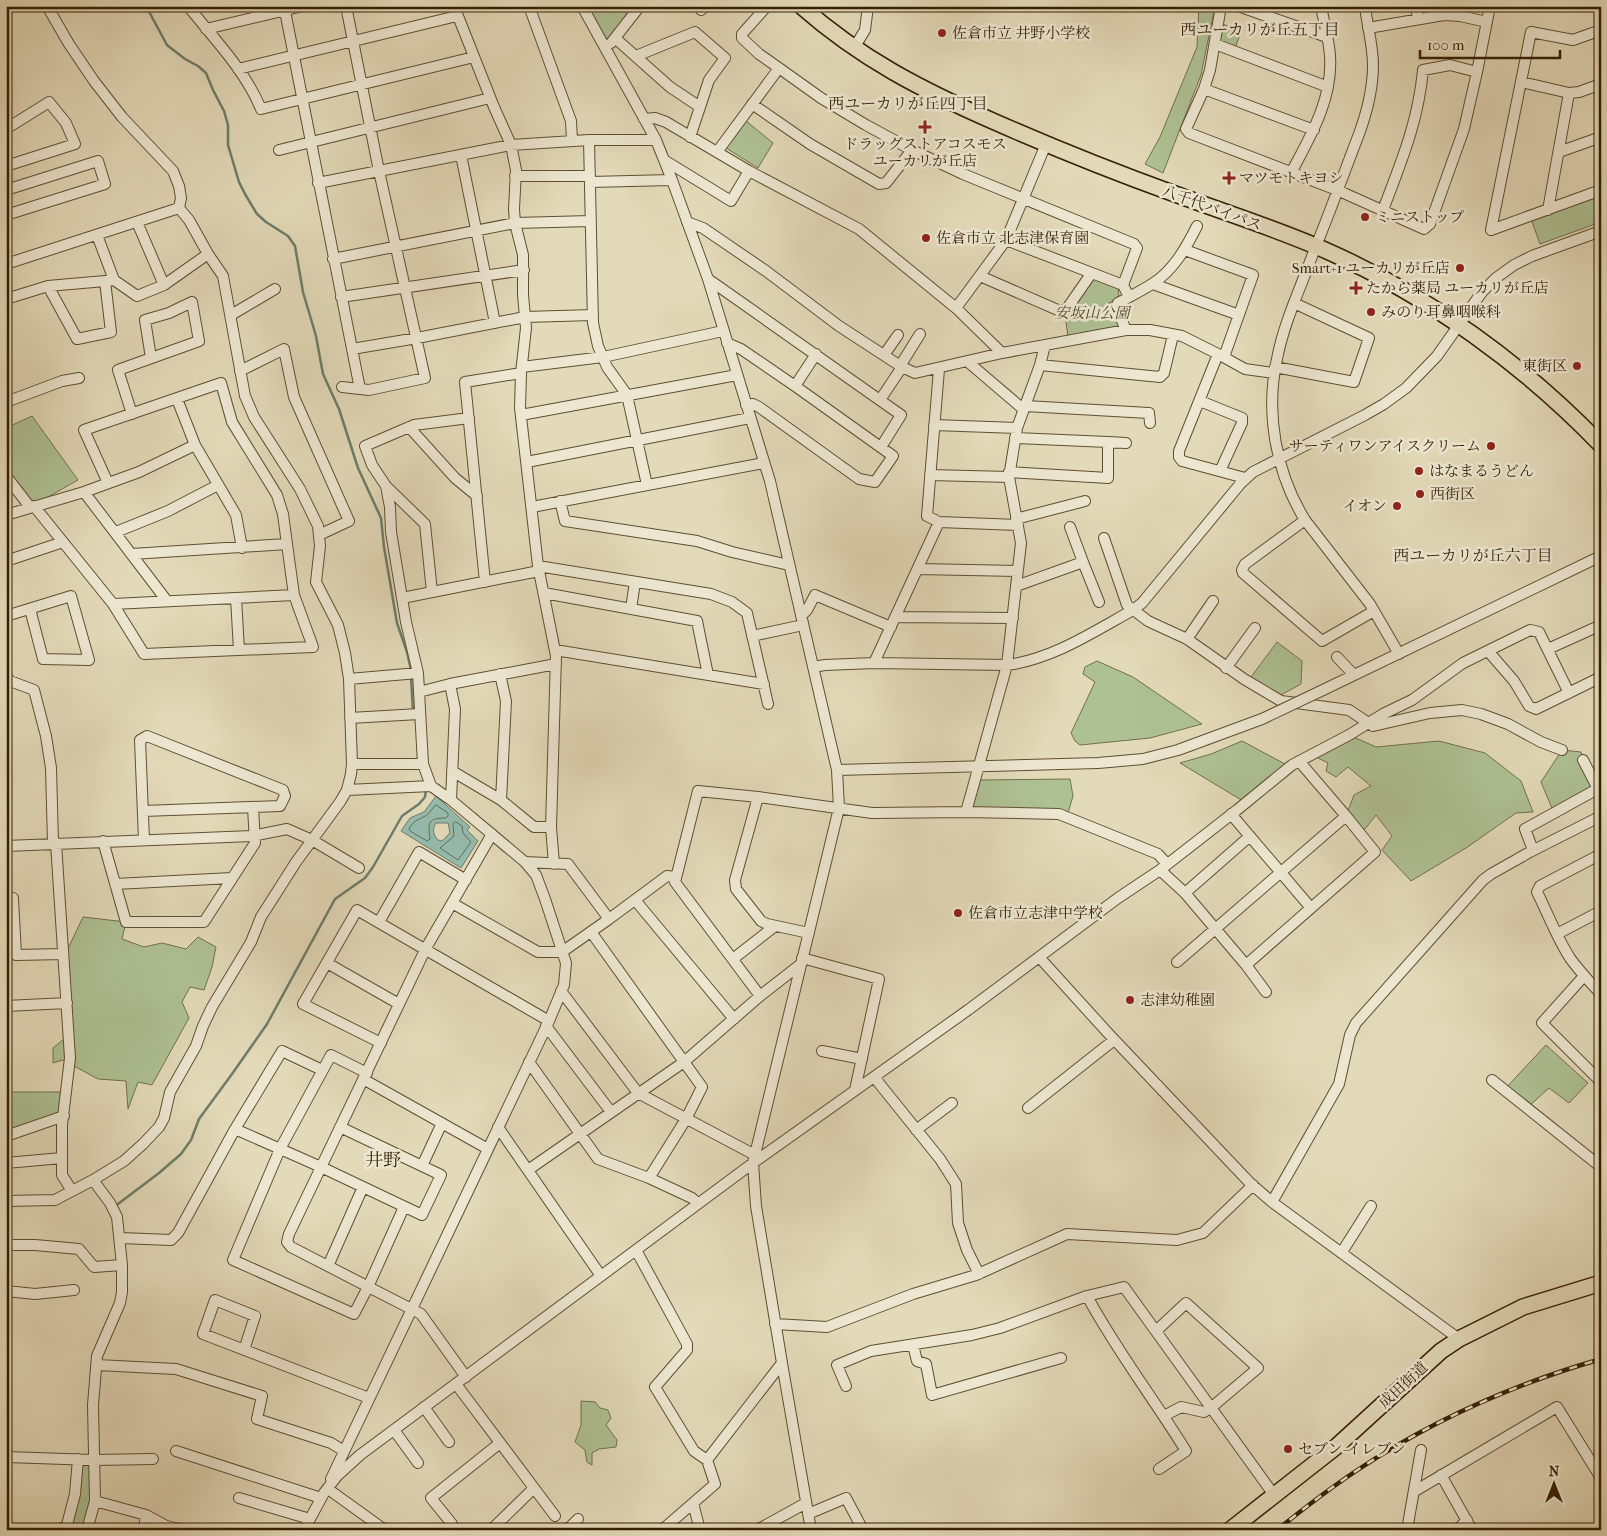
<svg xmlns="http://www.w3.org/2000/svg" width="1607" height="1536" font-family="'IM FELL French Canon','Noto Serif JP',serif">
	<rect width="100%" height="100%" fill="#e3dab9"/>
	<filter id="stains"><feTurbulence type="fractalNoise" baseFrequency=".004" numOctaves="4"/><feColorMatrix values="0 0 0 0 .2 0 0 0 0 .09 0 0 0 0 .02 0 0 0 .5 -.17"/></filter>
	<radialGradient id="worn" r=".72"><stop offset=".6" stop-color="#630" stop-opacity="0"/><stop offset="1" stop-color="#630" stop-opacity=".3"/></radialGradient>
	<path fill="#aec194" stroke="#71704c" d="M587,6H632L607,42Z
		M1199,6H1215L1201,75L1163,173L1145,164L1160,137L1197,47Z
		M1223,24L1241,32L1235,48L1221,42L1220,40Z
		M745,120L773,143L758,168L726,148Z
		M1601,193V222L1540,244L1531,219Z
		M1093,278L1118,288L1119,298L1109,303L1120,325V328L1068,337L1065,315Z
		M32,416L78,480L30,507L6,475V428Z
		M1277,642L1302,661L1301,684L1279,696L1251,677Z
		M1097,661L1133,677L1202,724L1150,738L1080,745L1075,741L1071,733L1095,682L1083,674L1085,667Z
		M1349,735L1376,747L1439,741L1485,753L1521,781L1533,812L1516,813L1466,848L1411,881L1382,850L1392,836L1376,815L1361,834L1346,816L1354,795L1371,786L1348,767L1336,777L1326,771L1328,763L1316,757Z
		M1242,741L1285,764L1243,801L1180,763L1211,754Z
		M1562,750L1581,752L1583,760L1598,789L1554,813L1541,782Z
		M1070,779L1073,796L1068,813L971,807L980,780Z
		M83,917L126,922L122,939L144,947L162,943L186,949L198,937L216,947L212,967L204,990L190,987L182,1002L189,1018L152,1085L138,1082L128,1109L126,1081L98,1079L63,1060L53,1063V1048L69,1035L64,957Z
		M1546,1045L1588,1083L1569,1103L1549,1088L1527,1108L1504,1090Z
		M6,1092H67L64,1116L6,1136Z
		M581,1401L595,1402L600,1408L608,1410L611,1418L606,1425L617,1440L616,1447L599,1449L592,1453V1465L587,1462L585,1450L575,1442L581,1425Z
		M78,1459L94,1460L95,1501L87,1530H53L63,1524L73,1502Z"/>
	<path fill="#95bbae" stroke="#6e7d6a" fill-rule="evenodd" d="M436,796L470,827L467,830L478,841L461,868L401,831L410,818L424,812ZM436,823H448L450,833L442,841L438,840C433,835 432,829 436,823Z"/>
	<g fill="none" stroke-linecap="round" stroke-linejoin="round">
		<path stroke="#646d58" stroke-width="1" d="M436,805L448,813V816L446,818C428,818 428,822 430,839L427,841L410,831L409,828L414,822L427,815Z
			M456,822L462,826L463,833L471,842L458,860L440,848L454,836L453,824Z"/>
		<path stroke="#6e7d6a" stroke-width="2.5" d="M146,6L167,45L185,59L198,66L206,73L213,90L224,111L228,125V145L239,182L245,194L257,214L266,222L288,236L295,246L303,292L316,336L323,374L339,409L358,468L381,518L384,547L397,623L407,652L411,670
			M411,678L413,712
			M495,843L504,851
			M118,1204L159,1173L181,1154L191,1140L199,1119L232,1074L267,1024L335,899L365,878L373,867L402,816L419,804L425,797L426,790"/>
		<defs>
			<path id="minor" d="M188,6C214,39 245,70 261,109L474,57
				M284,6L360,389
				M454,6L494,107L511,145L516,170L514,209L515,223L523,255V295L526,328L521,373L520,408L538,566L556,656L551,827L554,864
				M529,6L571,121L572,141
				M582,6L656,140L672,180L708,279L770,481L837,770L839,808L753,1163L756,1206L783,1369L811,1530
				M767,6L742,34V38L759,54L779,68L821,98L866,125L912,150L963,174L1134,244L1137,248L1123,285L1129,297
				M1221,6L1210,70L1204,89L1186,129L1189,133L1337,190L1424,229L1430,224L1464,129L1477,72L1490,6
				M1238,6L1327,37
				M1365,6C1367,25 1373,45 1373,65C1373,89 1367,112 1359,134C1344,173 1330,212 1314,251C1301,287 1284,322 1277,359C1265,413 1276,473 1305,520L1370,604L1399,654
				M1416,6L1418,19
				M701,10L706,6
				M1368,28L1444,15L1460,16L1487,22
				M206,29L303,6
				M1601,30L1573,40L1531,32L1491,230L1601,190
				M615,38L670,87L700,107
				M611,43L640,6
				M1215,44L1328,87
				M854,48L865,30L868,6
				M636,56L695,32L725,58L709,80L690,137
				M238,69L457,16
				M1521,82L1569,93L1579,92L1601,84
				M1204,89L1314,130
				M752,104L810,144L879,184L886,183L912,150
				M644,119L655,118L666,122L749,171L859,229L956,308L1002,353
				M6,129L49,102L66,123L75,144L6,166
				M589,140L593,323L598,346L607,367L627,395L647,485
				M279,150L490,98
				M717,152L779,68
				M1559,152L1601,137
				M461,155L495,323
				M664,160L731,201L749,171
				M1291,173C1310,137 1333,99 1330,56C1329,39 1324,23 1321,6
				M515,176H590
				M590,182L672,180
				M318,183L511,145L589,140H656
				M6,190L98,161L105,184L6,215
				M1383,210C1401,162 1418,123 1423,70L1450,65L1477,72
				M1548,210L1569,93
				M687,222L703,228L766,271L839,326L902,367L915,373L1002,353L1126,330H1150L1182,336L1218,354L1245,369L1274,373
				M97,235L114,280L105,281L48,286L77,339L111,332L105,281
				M1006,240L1123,285
				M1185,250L1253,275L1224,357
				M333,259L515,223L591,221
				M6,264L179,208
				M980,276L1060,311L1066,310L1091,274
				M708,279L901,415L881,447
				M114,280L137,296L164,285L137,222
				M1153,284L1239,315
				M164,285L208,254
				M341,297L524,270
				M6,299L48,286
				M956,308L1006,240L1046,144
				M231,315L275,289
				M1126,330L1116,307L1118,303C1129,297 1141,291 1152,284C1173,271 1186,248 1197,226
				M727,343L741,349L795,386L893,456L875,482L859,479L759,407L753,404L746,405
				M352,349L417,338L525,317L593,315
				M1218,354L1179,451V457L1182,461L1245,478
				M884,355L898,335
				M968,362L1023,409
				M1040,365L1160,377L1164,373L1173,335
				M900,366L920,334
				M522,367L603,357L723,331
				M1275,367L1354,382L1369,338L1294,303
				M939,369L927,516L939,522L1018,525
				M240,371L284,349L294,397L349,521L319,535
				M795,386L816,354
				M342,387L369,390L425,378L379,171L346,6
				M177,399L195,445
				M880,400L902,367
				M1200,401L1242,418V423L1220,471
				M6,402L62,381L79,378
				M1025,406L1149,413L1150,423
				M132,414L118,370L199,341L192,302L169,313L145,320L151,358
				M521,415L737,375
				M934,425L1017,428
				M409,427L455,478L477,496
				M1108,442L1126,443
				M527,462L750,418
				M1009,472L1108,478V442L1015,438
				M930,475L1009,477
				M6,476L30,507
				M108,483L84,430L221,383L232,422L277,495L283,514L287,544
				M386,486L425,524L432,592
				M84,492L167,601
				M560,501L565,521L697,541L732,552L789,565
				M34,506L113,604L144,654L313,647L294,595L287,544L132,554
				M532,507L764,463
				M6,515L84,492L139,472L195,445L236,515L242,548
				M1016,519L1085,501
				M1305,520L1245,564L1242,570L1243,573L1322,641L1374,611
				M116,532L168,511L218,485
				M1104,538L1127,605L1148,621L1187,639L1244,679L1281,701L1349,710L1373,726L1430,713L1462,710L1481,714L1508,724L1541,742L1562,750
				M6,561L63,542
				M1083,562L1099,602
				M538,566L711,594L732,602L747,613L768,704
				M918,569L1018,571
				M485,582L465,382L521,373
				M1016,586L1083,562L1070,527
				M544,593L697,621L708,675
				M236,598L239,650
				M402,598L539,571
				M113,604L294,595
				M631,609L635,582
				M6,616L71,596L89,660L43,659L30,609
				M801,616L807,610L815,595L891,627
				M896,617L1013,618
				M752,636L803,625
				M1187,639L1213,601
				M1548,649L1601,625
				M555,650L764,684
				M1488,651L1514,681L1529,706L1536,709L1601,677
				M1337,657L1354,675
				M874,663L939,522
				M813,667L825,665L874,663L1007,665C1053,659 1093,632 1133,610L1142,603L1241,483L1253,472L1365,415L1384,404L1406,388L1437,356L1482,292L1496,278L1514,265L1532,256L1601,231
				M1226,668L1255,628
				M500,674L506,701L501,800
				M6,675L10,681L34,690L46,736L51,768L53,843
				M349,679L418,673
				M450,684L455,709L451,800
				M1323,690L1601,556
				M419,692L450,684L556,664
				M350,718L419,714
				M1583,760L1598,789
				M352,764H423
				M837,770L1098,763L1143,759L1178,750L1262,719
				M452,771L501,800L534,827H551
				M347,790L431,786
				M758,797L872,813L966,812L1059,814L1158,854L1167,864
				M143,811L280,806L285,796L283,790L147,736L140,740L144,840
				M966,812L1007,665L1021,543L1009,477L1017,428L1040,365L1045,345
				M1231,814L1311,908
				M103,841L126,922H204L255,843L253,807
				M56,843L70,1058L62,1125V1175L72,1191
				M6,846L252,836L287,829L312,840L359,868
				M1533,850L1525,829L1601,787
				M1601,854L1540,886L1537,892C1548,914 1557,938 1570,958C1579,971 1590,982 1601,994
				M525,862L568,864L609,919
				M1160,870L1185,893L1246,965L1266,992
				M115,884L232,878
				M1185,893L1250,836
				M6,898H13L16,955L63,954
				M635,900L734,1019
				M452,903L538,952H562L609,919L667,876L676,877
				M379,922L419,852L466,880
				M591,932L702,1087L686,1119L649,1178
				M1557,934L1601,911
				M1039,957L1107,1032L1250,1183L1272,1202L1459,1339
				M802,958L879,979L855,1090
				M733,959L775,926
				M1177,962L1346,816
				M327,963L399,1004
				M1246,965L1375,852L1346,816L1299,761
				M1584,976L1542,1023L1601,1082
				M561,991L638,1093L755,1155
				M760,996L675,882L698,791L758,797L735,880L736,889L761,921L767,924L809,933
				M6,1006L67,1003
				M546,1026L611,1112
				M381,1043L303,1004L357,910L549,1021
				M822,1051L862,1059
				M529,1062L598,1159L649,1178L692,1198L698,1204
				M367,1073L331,1055L280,1149L233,1260L354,1314L368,1287L404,1207
				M874,1077L940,1159L956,1184L958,1223L967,1250L979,1274
				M363,1079L488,1149
				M1492,1080L1601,1167
				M1028,1108L1114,1040
				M498,1127L601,1276
				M235,1129L321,1167L422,1215L441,1175L340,1127
				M916,1130L952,1103
				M6,1136L64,1116
				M6,1163L62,1158
				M422,1166L442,1123
				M528,1170L684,1062L760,996L801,964
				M6,1201L55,1200L93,1180L124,1161L143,1144L159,1127L164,1118L170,1092L196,1046L203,1026L212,1007L251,942L261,917L296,862L340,802L347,790L351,774L352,764L349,679L345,653L338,625L316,582L320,546L318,526L300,489L254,417L245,396L223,276L208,254L189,220L179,208L181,198L179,186L173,171L122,117L94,81L69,44L47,6
				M1272,1202L1339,1084L1350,1035L1356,1023L1483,880L1491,874L1530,852L1601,816
				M120,1238L171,1240L178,1233L235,1129L282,1051L322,1070
				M6,1245H35L79,1249L94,1267L122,1265
				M636,1250L687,1344V1350L655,1387L694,1451L707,1460
				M1342,1252L1371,1206
				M328,1266L363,1187
				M6,1291L35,1294L74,1290
				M1087,1296C1116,1350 1154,1399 1186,1451L1159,1469
				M775,1324L827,1327L913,1294L976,1275L1067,1234L1177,1240L1203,1233L1253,1185
				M1156,1331L1186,1303L1258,1368L1212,1407L1204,1412L1181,1407L1164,1416
				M913,1345L917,1361L926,1364L932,1395L1061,1358
				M244,1350L255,1316L215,1300L203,1334L369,1398
				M97,1365L176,1369L262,1396L257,1419L331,1443L344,1451
				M466,1377L421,1314L291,1247L287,1242L289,1234L426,948L492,834
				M456,1384L555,1516
				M846,1386L837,1365L871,1351L972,1335L1000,1328L1087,1296L1124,1287L1274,1495
				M424,1407L449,1442
				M394,1430L418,1463
				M176,1451L321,1498
				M6,1457L94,1460L153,1459
				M1441,1475L1472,1530
				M331,1479L549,1021L564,985L566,963L545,899L536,875L525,862L451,800L431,786L423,764L418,673L406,622L391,532L390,507L386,486L372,465L365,446L414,425L469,418
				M328,1489L385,1530
				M1415,1491L1557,1407L1601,1478
				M239,1498L310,1519
				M95,1501L146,1515L144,1530
				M693,1503L700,1530
				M808,1514L846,1498L863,1530
				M146,1515L166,1526L184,1530
				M452,1524L431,1498L500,1443
				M60,1530L67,1525L75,1494L78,1459
				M87,1530L95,1501L93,1405L97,1356L120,1303L122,1292V1265L117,1217L110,1203L93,1180
				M304,1530L324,1493L337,1476L360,1455L753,1163L968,1010L1118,898L1160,870L1237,810L1292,765L1349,735L1383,714L1412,700L1463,663L1530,630L1539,632L1569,693
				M491,1530L534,1488
				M567,1530L578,1519
				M662,1530L715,1484L707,1460L782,1363
				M757,1530L806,1503
				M1407,1530L1421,1450
				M1457,1530L1467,1520"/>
			<path id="highway" d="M801,6C861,59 922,90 995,122C1054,148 1114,172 1175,194C1226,213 1278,229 1327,251C1429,296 1524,365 1601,445
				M1230,1530L1337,1446L1441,1351L1459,1339L1523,1307L1601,1283"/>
		</defs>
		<use href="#minor" stroke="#604e30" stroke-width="12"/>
		<use href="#highway" stroke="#341f03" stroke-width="18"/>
		<use href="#minor" stroke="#ede7d2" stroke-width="10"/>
		<use href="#highway" stroke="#e3dab9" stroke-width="15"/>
		<defs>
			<path id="rail" d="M1277,1530C1303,1509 1329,1489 1356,1471C1431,1421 1514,1384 1601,1359"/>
		</defs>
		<use href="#rail" stroke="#341f03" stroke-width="4.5"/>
		<use href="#rail" stroke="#ede7d2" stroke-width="2.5" stroke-dasharray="8" stroke-linecap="butt"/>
		<defs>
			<path id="minor-bridge" d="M1262,719L1323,690"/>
		</defs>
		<use href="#minor-bridge" stroke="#604e30" stroke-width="12" stroke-linecap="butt"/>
		<use href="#minor-bridge" stroke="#ede7d2" stroke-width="10"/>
	</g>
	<g fill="#8f2418" stroke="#ede7d2" stroke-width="2">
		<circle cx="942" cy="33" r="5"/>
		<path d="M922.5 119.5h5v5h5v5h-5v5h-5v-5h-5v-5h5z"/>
		<path d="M1226.5 170.5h5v5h5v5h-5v5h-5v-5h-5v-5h5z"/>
		<circle cx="1365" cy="217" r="5"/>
		<circle cx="926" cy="238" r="5"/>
		<circle cx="1460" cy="268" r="5"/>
		<path d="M1353.5 280.5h5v5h5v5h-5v5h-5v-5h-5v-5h5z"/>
		<circle cx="1371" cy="312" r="5"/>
		<circle cx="1577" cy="366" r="5"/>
		<circle cx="1491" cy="446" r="5"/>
		<circle cx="1419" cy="471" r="5"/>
		<circle cx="1420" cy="494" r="5"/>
		<circle cx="1397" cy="506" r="5"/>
		<circle cx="958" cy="913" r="5"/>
		<circle cx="1130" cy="1000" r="5"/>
		<circle cx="1288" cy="1449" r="5"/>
	</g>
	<g text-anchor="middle" stroke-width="5" stroke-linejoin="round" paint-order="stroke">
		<g font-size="15" fill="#341f03" stroke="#ede7d2" text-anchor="start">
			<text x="952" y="38">佐倉市立 井野小学校</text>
			<text x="925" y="149" text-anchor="middle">ドラッグストアコスモス<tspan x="925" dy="17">ユーカリが丘店</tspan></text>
			<text x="1239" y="183">マツモトキヨシ</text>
			<text x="1375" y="222">ミニストップ</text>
			<text x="936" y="243">佐倉市立 北志津保育園</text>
			<text x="1450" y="273" text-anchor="end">Smart+1 ユーカリが丘店</text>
			<text x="1366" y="293">たから薬局 ユーカリが丘店</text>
			<text x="1381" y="317">みのり耳鼻咽喉科</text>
			<text x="1567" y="371" text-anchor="end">東街区</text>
			<text x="1481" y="451" text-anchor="end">サーティワンアイスクリーム</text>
			<text x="1429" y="476">はなまるうどん</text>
			<text x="1430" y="499">西街区</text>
			<text x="1387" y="511" text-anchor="end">イオン</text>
			<text x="968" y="918">佐倉市立志津中学校</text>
			<text x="1140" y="1005">志津幼稚園</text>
			<text x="1298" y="1454">セブン-イレブン</text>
		</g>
		<g font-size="15" fill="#341f03" stroke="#ede7d2">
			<text transform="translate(1212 208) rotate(20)" y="5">八千代バイパス</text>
			<text transform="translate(1403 1385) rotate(-43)" y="5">成田街道</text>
		</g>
		<g font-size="15" font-style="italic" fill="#524827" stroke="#ede7d2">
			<text x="1092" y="318">安坂山公園</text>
		</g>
		<g font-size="16" fill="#341f03" stroke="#ede7d2">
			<text x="1260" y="35">西ユーカリが丘五丁目</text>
			<text x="908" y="109">西ユーカリが丘四丁目</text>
			<text x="1473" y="561">西ユーカリが丘六丁目</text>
		</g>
		<g font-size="18" fill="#341f03" stroke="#ede7d2">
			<text x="383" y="1166">井野</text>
		</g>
	</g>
	<rect width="1607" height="1536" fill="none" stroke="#e3dab9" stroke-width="25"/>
	<rect x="8" y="8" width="1592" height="1521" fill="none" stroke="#341f03" stroke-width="2.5"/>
	<rect x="12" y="12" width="1582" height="1511" fill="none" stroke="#341f03"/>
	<g transform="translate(1554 1484)" stroke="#ede7d2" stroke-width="4" paint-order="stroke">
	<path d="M0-4L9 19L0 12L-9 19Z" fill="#341f03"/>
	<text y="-8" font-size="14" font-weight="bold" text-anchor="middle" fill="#341f03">N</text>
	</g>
	<path d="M1420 50v8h140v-8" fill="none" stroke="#341f03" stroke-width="2.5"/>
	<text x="1427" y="50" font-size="15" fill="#341f03" stroke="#ede7d2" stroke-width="4" paint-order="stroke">100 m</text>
	<rect width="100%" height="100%" filter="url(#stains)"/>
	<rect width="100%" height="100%" fill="url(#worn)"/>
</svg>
